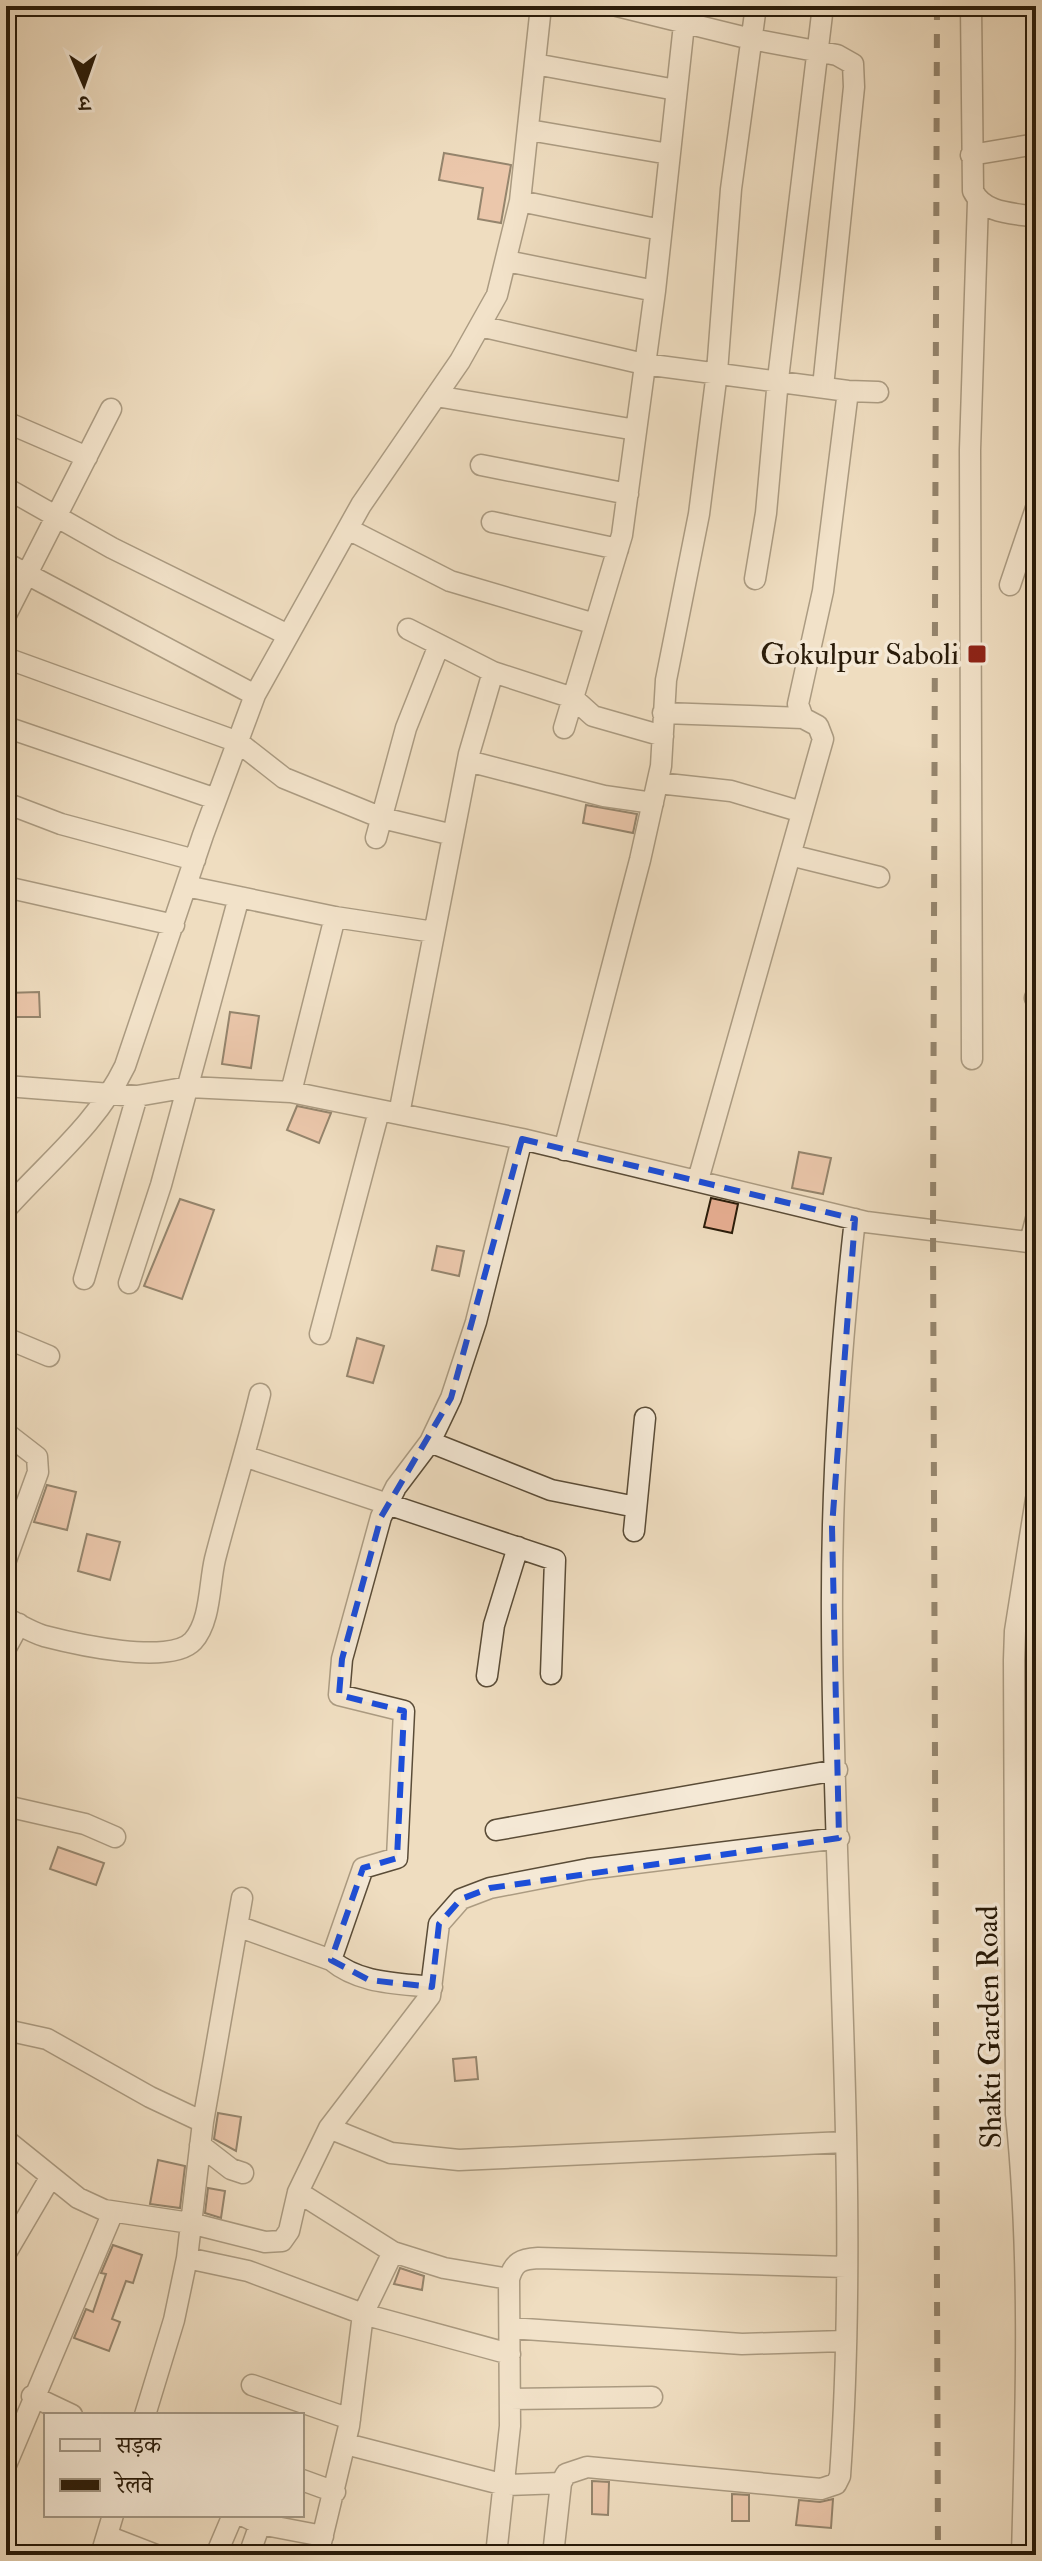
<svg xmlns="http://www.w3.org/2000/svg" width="1042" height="2561" font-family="'IM FELL Double Pica','Noto Serif Devanagari',serif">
	<rect width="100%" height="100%" fill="#efddc0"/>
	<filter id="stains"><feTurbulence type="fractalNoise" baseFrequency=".0025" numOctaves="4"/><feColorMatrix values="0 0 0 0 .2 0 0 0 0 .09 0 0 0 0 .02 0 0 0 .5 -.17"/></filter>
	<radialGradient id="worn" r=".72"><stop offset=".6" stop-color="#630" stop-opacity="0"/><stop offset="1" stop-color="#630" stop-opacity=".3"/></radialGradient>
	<path fill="#e7ae92" stroke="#291b09" stroke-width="2" d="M444,153L511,165L501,223L478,219L483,188L439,180Z
		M586,805L637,814L633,833L583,823Z
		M39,992L40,1017H6V993Z
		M230,1012L259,1016L251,1068L222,1064Z
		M297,1106L331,1113L319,1143L287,1130Z
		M799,1152L831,1158L823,1194L792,1188Z
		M711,1198L738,1204L732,1233L704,1227Z
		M180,1199L214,1210L182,1299L144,1286Z
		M437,1246L464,1251L459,1276L432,1270Z
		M357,1338L384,1346L373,1383L347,1376Z
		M47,1485L76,1492L67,1530L34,1522Z
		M87,1534L120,1542L110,1580L78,1571Z
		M58,1847L104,1863L96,1885L50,1869Z
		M476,2057L478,2079L455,2081L453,2059Z
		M218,2113L241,2117L236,2151L214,2139Z
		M158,2160L185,2166L180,2208L150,2204Z
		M208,2188L225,2191L221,2218L205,2213Z
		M113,2245L142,2255L133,2283L126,2281L112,2319L120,2322L109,2351L74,2338L86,2309L93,2312L106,2274L101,2273Z
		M400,2268L424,2276L422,2290L394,2284Z
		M592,2481L609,2482L608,2515L592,2514Z
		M732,2494L749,2495V2521H732Z
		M833,2499L831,2528L796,2525L799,2500L820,2502Z"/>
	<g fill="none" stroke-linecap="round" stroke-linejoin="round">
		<defs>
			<path id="street" d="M617,6L751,39L837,55L853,64L854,87L823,387
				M971,6L973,191C984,214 1014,213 1036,217
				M535,64L676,90
				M529,130L669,154
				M971,155L1036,144
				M520,201L661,230
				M507,261L655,291
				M480,326L644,364L848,391L878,392
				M436,396L636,430
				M6,422L87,457
				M481,465L628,494
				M6,488L112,548L288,635
				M492,522L618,549
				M348,529L450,581L595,624
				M6,563L255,695
				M755,579L766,513L778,379L823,6
				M1010,585L1036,508
				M6,615L111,409
				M408,629L493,672L573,698L593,716L663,736
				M6,658L238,742L284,778L382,818L453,835
				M663,713L803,718
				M6,727L216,799
				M564,728L622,535L655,291L686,6
				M468,761L604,796L653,803
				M658,783L731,791L802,812
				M6,803L61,824L195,860
				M376,838L406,728L439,645
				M790,855L879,877
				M186,886L335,917L434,932
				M6,887L174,925
				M1035,998L1036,996
				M972,1059L970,450L978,201
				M6,1086L137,1096L189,1087L291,1092L522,1139L866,1222L1036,1243
				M291,1092L335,917
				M399,1114L469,754L493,672
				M564,1150L640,860L661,766L666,680L699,514L717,372L731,189L756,6
				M698,1180L823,739L818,726L803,718L798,704L823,591L848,391
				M6,1209C48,1162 97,1124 125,1066L203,835L255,695L361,505L460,361L497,295L520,201L541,6
				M1030,1242L1036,1219
				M84,1279L137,1096
				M129,1283L161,1185L239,897
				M320,1334L379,1111
				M6,1338L49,1356
				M6,1433L37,1457L38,1472L6,1560
				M430,1442L551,1490L636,1507
				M244,1456L555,1560L551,1674
				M634,1531L645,1418
				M6,1618C18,1624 31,1632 44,1636C75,1644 170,1666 193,1641C211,1621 209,1584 215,1559C229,1504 247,1449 260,1394
				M6,1648L19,1624
				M487,1676L494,1625L518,1547
				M6,1806L85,1824L115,1837
				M496,1830L837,1770
				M240,1927L331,1960L363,1868L397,1858L404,1711L339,1695L342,1659L381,1517L396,1487L430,1442L451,1398L476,1322L522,1139
				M331,1960C360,1984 396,1983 432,1987
				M6,2030L47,2039L150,2097L203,2122
				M329,2128L391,2153L459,2160L845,2142
				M6,2140L78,2198L104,2210L190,2223L265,2242L282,2241L289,2231L298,2192L329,2128L430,1996L439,1924L461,1899L490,1888L588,1869L839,1838
				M200,2145L231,2169L243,2173
				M298,2192L393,2252L444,2268L509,2279
				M6,2253L50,2178
				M187,2258L248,2271L363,2314L510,2354
				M510,2328L742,2344L844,2341
				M252,2385L350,2419
				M32,2396L72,2415
				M510,2399L652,2397
				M145,2415L174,2320L187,2258L203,2122L242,1898
				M346,2444L505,2485L561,2483
				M6,2465L113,2212
				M302,2480L335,2492
				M242,2515L260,2524L323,2536
				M107,2536L156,2555
				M101,2555L113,2515
				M216,2555L233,2515
				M249,2555L260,2524
				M318,2555L349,2426L363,2314L393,2252
				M496,2555L510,2426L509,2279C514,2262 521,2259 538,2258L846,2267
				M553,2555L561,2483L566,2474L587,2467L821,2489L836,2484L840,2476C860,2192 833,1907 832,1623C831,1488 840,1353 855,1219
				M1022,2555C1026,2409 1031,2259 1016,2114L1014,1660L1015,1631L1036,1499"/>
		</defs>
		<use href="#street" stroke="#5a4c37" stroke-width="23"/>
		<use href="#street" stroke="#f5e9d6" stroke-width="20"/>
		<path stroke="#291b09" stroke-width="6" stroke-dasharray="14 14" stroke-linecap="butt" d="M937,6L933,1229L938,2555"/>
	</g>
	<path d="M0 0H1042V2561H0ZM522,1139L855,1219L832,1527L839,1838L490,1888L461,1899L439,1924L432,1987L369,1980L331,1960L363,1868L397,1858L404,1711L339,1695L342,1659L381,1517L451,1398Z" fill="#efddc0" fill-opacity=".55" fill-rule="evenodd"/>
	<path fill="none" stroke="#1d4ed8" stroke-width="6" stroke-dasharray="16 10" stroke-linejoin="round" d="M522,1139L855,1219L832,1527L839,1838L490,1888L461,1899L439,1924L432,1987L369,1980L331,1960L363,1868L397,1858L404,1711L339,1695L342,1659L381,1517L451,1398Z"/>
	<rect fill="#8f2418" stroke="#f5e9d6" stroke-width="3" x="967" y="644" width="20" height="20" rx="4"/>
	<g text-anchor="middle" stroke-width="7" stroke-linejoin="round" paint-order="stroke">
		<g font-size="30" fill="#291b09" stroke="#f5e9d6" text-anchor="end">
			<text x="959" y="664">Gokulpur Saboli</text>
		</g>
		<g font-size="30" fill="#291b09" stroke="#f5e9d6">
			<text transform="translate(989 2027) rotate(-91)" y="10">Shakti Garden Road</text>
		</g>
	</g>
	<rect width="1042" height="2561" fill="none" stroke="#efddc0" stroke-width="32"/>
	<rect x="8" y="8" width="1026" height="2545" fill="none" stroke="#291b09" stroke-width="4"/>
	<rect x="16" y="16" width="1010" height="2529" fill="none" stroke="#291b09" stroke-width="2"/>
	<rect x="44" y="2413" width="260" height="104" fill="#f5e9d6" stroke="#a39784" stroke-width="2"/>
	<rect x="60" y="2439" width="40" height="12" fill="#f5e9d6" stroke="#a39784" stroke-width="2"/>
	<text x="116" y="2453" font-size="24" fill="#291b09">सड़क</text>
	<rect x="60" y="2479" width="40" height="12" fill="#291b09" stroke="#a39784" stroke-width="2"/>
	<text x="116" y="2493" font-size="24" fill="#291b09">रेलवे</text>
	<g transform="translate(84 84) rotate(178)" stroke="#f5e9d6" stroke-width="6" paint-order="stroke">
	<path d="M0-6L14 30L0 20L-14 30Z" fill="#291b09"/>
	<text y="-12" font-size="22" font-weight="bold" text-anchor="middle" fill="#291b09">उ</text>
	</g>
	<rect width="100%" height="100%" filter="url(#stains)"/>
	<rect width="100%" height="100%" fill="url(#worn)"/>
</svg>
